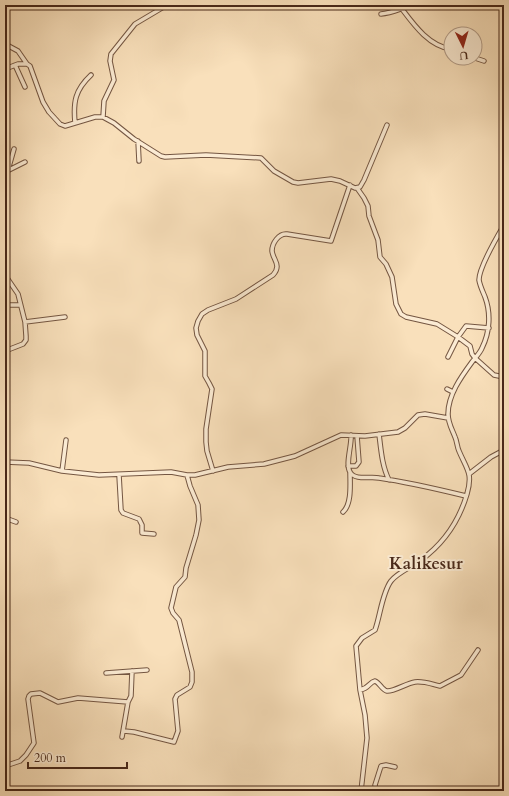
<svg xmlns="http://www.w3.org/2000/svg" width="509" height="796" font-family="Cardo,serif">
	<rect width="100%" height="100%" fill="#f9e0bb"/>
	<filter id="stains"><feTurbulence type="fractalNoise" baseFrequency=".005" numOctaves="4"/><feColorMatrix values="0 0 0 0 .2 0 0 0 0 .09 0 0 0 0 .02 0 0 0 .5 -.17"/></filter>
	<radialGradient id="worn" r=".72"><stop offset=".6" stop-color="#630" stop-opacity="0"/><stop offset="1" stop-color="#630" stop-opacity=".3"/></radialGradient>
	<g fill="none" stroke-linecap="round" stroke-linejoin="round">
		<defs>
			<path id="minor" d="M402,9C414,25 429,46 451,49
				M381,14C394,13 403,7 415,5
				M5,44L18,51L27,64
				M475,58L484,61
				M15,65L25,87
				M5,69L18,64H27L30,66L43,102L49,112L60,124L65,126L95,117H103L114,123L134,139L161,156L165,157L206,155L261,158L274,171L293,182L298,183L331,179L340,181L355,188L360,187L364,180L387,125
				M103,117L104,101L114,80L110,61L111,54L135,24L167,5
				M75,123C73,102 75,90 91,75
				M138,141L139,161
				M8,170L14,149
				M5,172L25,162
				M357,188L364,198L368,206L369,216L378,240L380,257L386,264L392,277L396,304L401,314L406,317L437,324L458,337L466,326L489,328
				M5,275L18,294L25,322L26,336V340L23,344L5,351
				M5,305H20
				M25,322L65,317
				M448,357L458,337L470,346L472,354L475,358L494,375L504,377
				M447,389L453,392
				M379,434C381,450 382,466 389,480
				M351,435C352,445 345,464 350,472C355,481 371,476 379,478C408,482 437,489 466,496
				M5,462L29,463L62,471L99,475L171,472L187,475H195L228,467L264,464L295,456L341,435L365,436L398,432L405,428L418,415L425,414L448,418
				M348,466H356L359,462L357,436
				M62,471L66,440
				M213,471L207,451L206,442V429L212,389L209,383L205,376V351L197,335L196,328L198,321L202,314L208,310L236,299L273,275C282,265 273,260 272,251C272,243 279,233 287,234L331,241L350,185
				M469,474L491,457L504,450
				M119,475L121,510L123,513L139,519L142,525V533L154,534
				M343,512C352,504 350,484 350,472
				M5,518L16,522
				M106,673L147,670
				M360,690C370,688 369,682 375,681C380,683 382,690 387,691C393,692 407,683 415,682C424,681 431,684 440,686L461,675L478,650
				M124,731L134,732L174,742L178,731L175,699L177,695L190,687L192,682V672L179,620L173,613L171,608L176,587L185,577L186,568L196,535L199,520L198,505L190,486L187,475
				M122,737L128,702L131,696L132,671
				M5,766L20,761L26,755L34,743L28,699L29,696L31,694L40,693L58,702L78,698L128,702
				M361,791L367,738L365,715L360,690L356,646L362,638L375,630C380,617 382,593 391,581C398,572 412,567 421,560C443,544 459,521 467,494C473,473 467,470 459,451C457,447 457,441 455,437C452,429 448,423 448,414C448,395 461,377 472,362C475,358 480,353 482,348C490,332 491,313 485,297C483,292 480,286 479,280C479,267 497,237 504,225
				M376,791L375,785L381,766L386,765L395,767"/>
		</defs>
		<use href="#minor" stroke="#745642" stroke-width="5.5"/>
		<use href="#minor" stroke="#fbebd3" stroke-width="3.5"/>
	</g>
	<g text-anchor="middle" stroke-width="4" stroke-linejoin="round" paint-order="stroke">
		<g font-size="17" font-weight="bold" fill="#482819" stroke="#fbebd3">
			<text x="426" y="569">Kalikesur</text>
		</g>
	</g>
	<rect width="509" height="796" fill="none" stroke="#f9e0bb" stroke-width="20"/>
	<rect x="6" y="6" width="497" height="784" fill="none" stroke="#482819" stroke-width="2"/>
	<rect x="10" y="10" width="489" height="776" fill="none" stroke="#482819"/>
	<g transform="translate(463 46) rotate(175)"><circle r="19" fill="#fbebd3" stroke="#b39d89"/>
	<path d="M0-3L7 15L0 10L-7 15Z" fill="#8f2418"/>
	<text y="-6" font-size="11" font-weight="bold" text-anchor="middle" fill="#482819">U</text>
	</g>
	<path d="M28 762v6h99v-6" fill="none" stroke="#482819" stroke-width="2"/>
	<text x="34" y="762" font-size="12" fill="#482819" stroke="#fbebd3" stroke-width="3" paint-order="stroke">200 m</text>
	<rect width="100%" height="100%" filter="url(#stains)"/>
	<rect width="100%" height="100%" fill="url(#worn)"/>
</svg>
